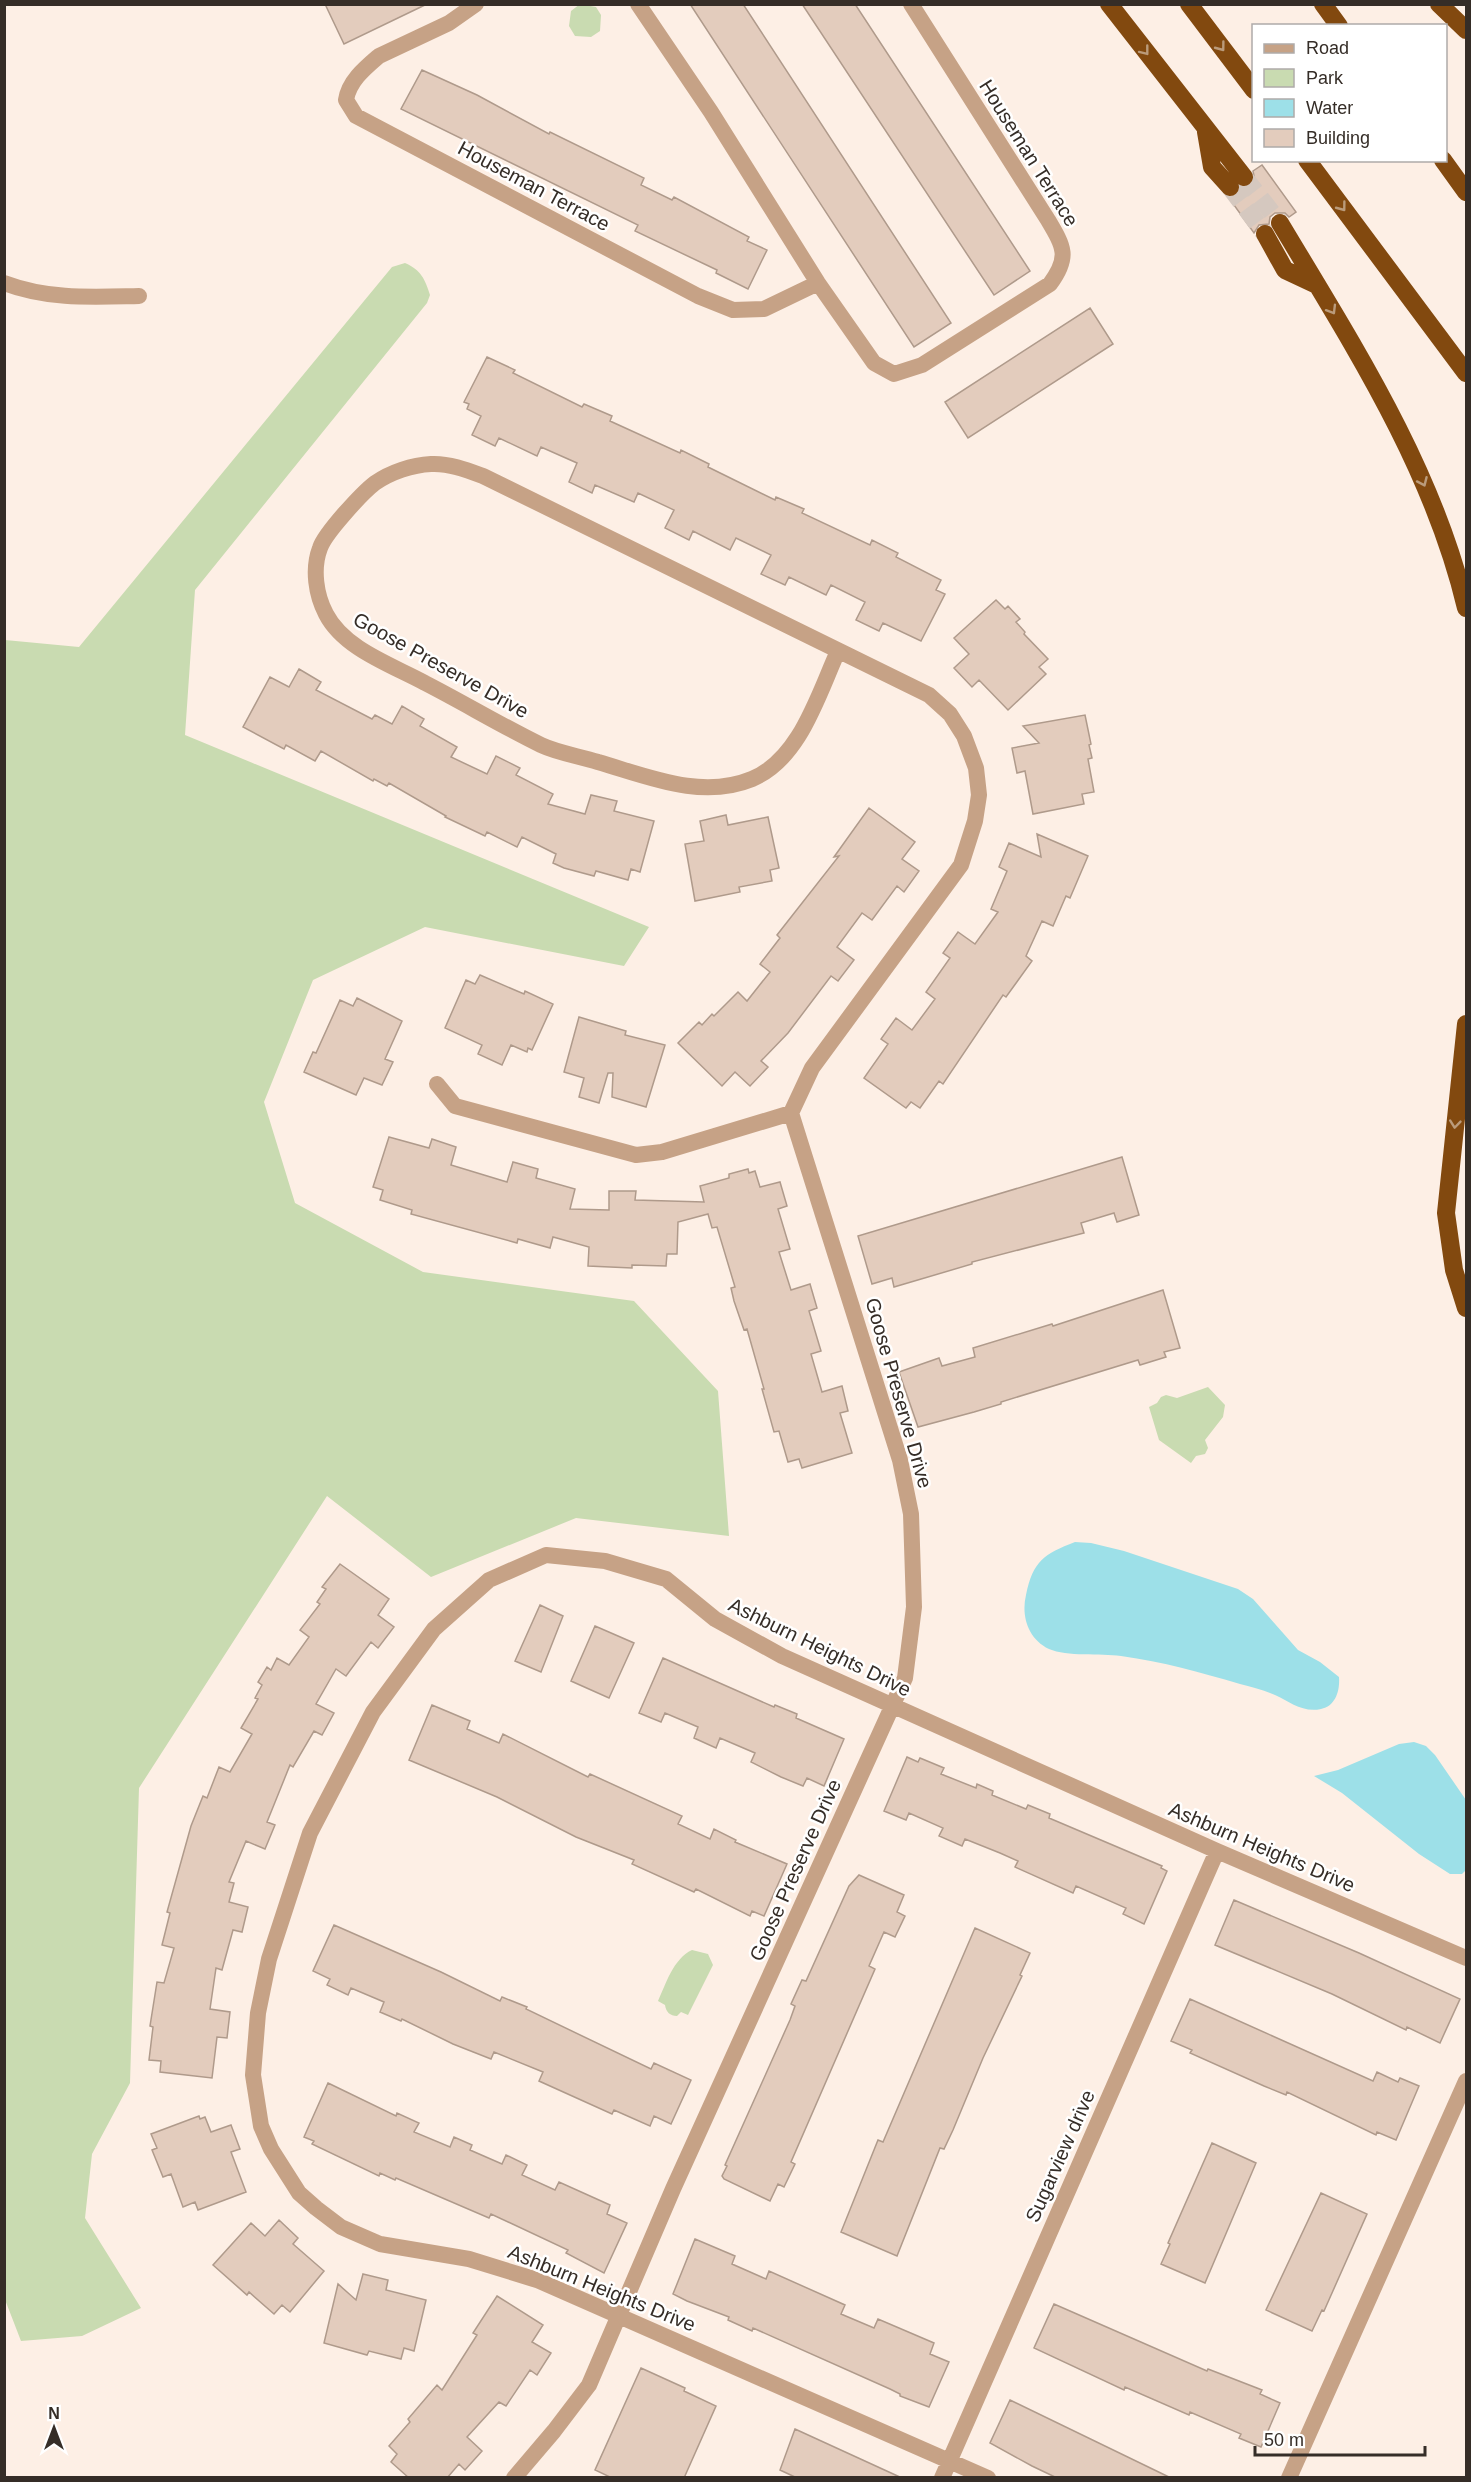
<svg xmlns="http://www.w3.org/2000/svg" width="1471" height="2482" font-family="Helvetica,sans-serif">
	<rect width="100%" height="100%" fill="#fdefe5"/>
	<path fill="#c9dbb1" d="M580,4L596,7L601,15L600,31L591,37L575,36L569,26L571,11Z
		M405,263C421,270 425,279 430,295L427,303L195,590L185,735L649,927L624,966L425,927L313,980L264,1102L295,1203L423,1272L634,1301L718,1391L729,1536L576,1518L431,1577L327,1496L139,1788L130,2083L92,2154L85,2218L141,2308L82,2336L21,2341L4,2297L5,640L79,647L392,267Z
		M1208,1387L1225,1405L1223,1417L1205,1440L1208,1448L1205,1454L1196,1456L1191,1463L1159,1440L1149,1407L1157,1403L1161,1397L1166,1395L1177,1398Z
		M692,1950L708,1954L713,1965L688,2015L681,2012L677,2016C670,2016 666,2012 665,2005L658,2001C666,1984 673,1959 692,1950Z"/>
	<path fill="#9de0e8" d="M1075,1542L1091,1543L1124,1551L1238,1589L1253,1599L1298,1650L1320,1662L1339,1677C1340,1690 1336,1706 1321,1709C1303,1713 1290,1702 1275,1695C1264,1690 1251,1687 1240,1684C1199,1672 1164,1662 1121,1656C1100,1653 1067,1657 1049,1649C1028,1639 1021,1616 1026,1595C1033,1561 1044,1554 1075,1542Z
		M1414,1742L1426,1746L1435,1755L1466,1800V1870L1462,1874H1450L1419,1854L1342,1793L1314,1776L1338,1770L1399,1744Z"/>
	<path fill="#e3ccbd" stroke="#af9a8b" stroke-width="1.5" d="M325,4H427L344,44Z
		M690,4H743L951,323L914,347Z
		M802,4H855L1030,271L994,295Z
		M422,70L477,95L549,134L550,132L644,178L641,185L672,200L674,197L749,237L747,241L767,250L748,289L716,273L717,270L635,231L638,225L401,109Z
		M1262,165L1296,212L1289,217L1285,213H1275L1270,217L1269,224L1259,225L1254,233L1229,198L1237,196L1241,188L1251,185L1255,181L1253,171Z
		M1090,308L1113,344L968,438L945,402Z
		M487,357L515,370L513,373L582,407L584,404L612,416L610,421L680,453L681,450L709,464L708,467L775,500L776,497L804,509L802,513L870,545L872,540L898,553L896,557L941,580L936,590L945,594L921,641L883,623L879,631L856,620L865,602L831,585L826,595L789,577L785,585L761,574L771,555L736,538L730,550L693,531L689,540L665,528L674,510L638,493L634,502L595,485L592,493L569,482L577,463L541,447L537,456L499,438L495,446L472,435L481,416L467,409L469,404L464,402Z
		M996,600L1005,609L1008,606L1020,619L1016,622L1025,632L1024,634L1048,659L1039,667L1046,674L1008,710L979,680L972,687L954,668L969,654L954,638Z
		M299,669L321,682L316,690L372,719L375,715L392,724L402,706L424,719L420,726L457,747L451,757L487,774L496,756L520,768L516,775L553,794L548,804L585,814L591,795L617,801L614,811L654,821L640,872L631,869L628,880L596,871L594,876L564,868L553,863L556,854L522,837L517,847L487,832L485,836L445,817L446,816L389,783L387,786L374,779L373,781L321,751L315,761L286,745L284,749L243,727L270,677L289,687Z
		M1085,715L1091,744L1089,745L1092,758L1088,759L1094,792L1082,794L1084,804L1033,814L1025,771L1017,773L1012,748L1039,743L1023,726Z
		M869,808L915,842L902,859L919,871L904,892L897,886L872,920L862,913L837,947L854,960L838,981L831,976L788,1033L761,1061L768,1067L750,1086L735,1072L722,1086L678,1043L699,1022L702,1025L712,1014L714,1016L738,992L747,1001L770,972L760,964L780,938L777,935L839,856L834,857Z
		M726,815L728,825L768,817L779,868L770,870L772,881L739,887L740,892L695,901L685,844L704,841L700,821Z
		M1037,834L1088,856L1070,898L1066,896L1053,926L1042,921L1026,956L1032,961L1006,997L1003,995L943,1084L939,1081L920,1108L911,1102L906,1108L864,1078L888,1044L881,1039L896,1018L912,1030L935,999L926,992L950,958L943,953L958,932L975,944L998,912L991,909L1007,871L999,867L1009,843L1041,857Z
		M480,975L524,994L525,991L553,1004L532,1050L528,1048L527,1052L511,1045L502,1065L478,1054L482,1045L445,1028L466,980L475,984Z
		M357,998L402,1021L385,1059L393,1062L382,1085L364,1078L356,1095L304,1072L313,1052L316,1053L340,1000L353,1006Z
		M579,1017L626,1031L625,1035L665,1045L646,1107L612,1097L613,1073H608L599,1103L579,1097L584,1078L564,1072Z
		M389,1137L429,1148L432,1139L456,1147L451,1165L507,1182L513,1162L538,1169L536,1178L575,1189L570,1209L609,1210V1191H636L635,1200L704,1202L700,1186L729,1178V1174L748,1169L749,1173L755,1171L760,1187L780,1182L787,1206L778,1209L790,1249L779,1252L791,1290L810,1284L817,1308L809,1311L821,1351L811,1354L822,1392L842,1386L848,1411L840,1413L852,1453L802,1468L799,1459L788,1462L779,1431L774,1432L762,1389H764L747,1329L744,1330L734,1301L731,1288L735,1287L717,1227L712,1228L708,1214L678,1222L677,1254H667L666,1266L632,1265V1268L588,1266L589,1247L553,1237L550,1248L518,1239L517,1243L411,1214L412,1210L380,1200L383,1190L373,1187Z
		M1122,1157L1139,1215L1117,1222L1114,1213L1081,1223L1084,1233L972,1262V1264L894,1287L892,1278L872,1284L858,1236Z
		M1163,1290L1180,1348L1164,1352L1166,1357L1140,1365L1138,1360L1001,1402V1404L974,1412L918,1427L899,1372L939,1358L942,1366L975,1357L973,1348L1052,1324L1053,1326Z
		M340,1564L389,1599L378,1615L394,1627L378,1648L371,1642L346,1676L336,1669L316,1704L334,1713L322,1735L314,1731L293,1767L290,1765L267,1822L275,1825L265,1849L246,1841L229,1882L234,1883L229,1902L248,1907L242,1932L233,1930L222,1970L216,1968L210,2009L230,2012L227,2038L217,2037L212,2078L160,2072L161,2061L149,2060L153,2027L150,2026L157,1982L164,1983L174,1948L162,1945L170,1913L167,1912L191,1826L203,1796L207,1798L219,1767L230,1772L252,1734L241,1728L258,1699L255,1698L262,1685L258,1682L267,1667L271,1670L277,1658L289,1665L309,1637L300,1630L320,1604L317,1602L326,1589L322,1587Z
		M540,1605L563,1616L541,1672L515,1661Z
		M595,1626L634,1643L609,1698L571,1681Z
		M663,1658L774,1707L775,1705L797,1714L796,1718L844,1739L824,1786L807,1778L803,1786L781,1777L751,1762L755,1753L720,1738L716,1748L694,1738L698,1727L665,1713L661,1722L639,1713Z
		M432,1705L470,1721L467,1729L499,1743L503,1734L588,1777L590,1774L682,1816L678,1824L710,1839L714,1829L736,1840L735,1842L787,1864L764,1916L752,1911L750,1916L696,1889L694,1892L632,1864L634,1860L576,1837L497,1797L409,1760Z
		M907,1757L918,1762L920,1758L944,1768L941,1774L976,1788L977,1784L993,1791L992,1795L1026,1809L1028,1805L1050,1814L1049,1818L1162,1866L1161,1868L1167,1871L1144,1924L1123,1914L1126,1908L1076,1886L1073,1893L1015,1867L1018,1861L1000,1853L965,1839L962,1846L939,1836L943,1828L909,1813L906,1820L884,1811Z
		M859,1875L904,1895L897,1912L905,1916L895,1937L884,1932L869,1966L875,1969L791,2162L795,2164L784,2187L778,2184L770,2201L724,2179L722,2176L727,2166L725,2165L790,2020L795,2006L791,2004L802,1980L806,1981L849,1886Z
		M1234,1900L1359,1953L1460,1999L1440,2043L1407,2027L1406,2030L1332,1994L1215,1945Z
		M334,1925L441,1972L500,2001L502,1997L527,2007L526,2009L651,2069L654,2063L691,2080L671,2124L654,2116L650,2126L614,2110L612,2114L539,2081L543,2072L494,2052L491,2059L453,2044L402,2019L401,2021L380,2012L384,2002L351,1988L348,1995L327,1985L330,1979L313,1971Z
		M975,1928L1030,1953L1020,1975L1022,1976L983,2058L953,2130L944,2149L940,2148L897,2256L841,2232L878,2140L883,2142Z
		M1190,1999L1373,2081L1377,2072L1398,2082L1400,2078L1419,2086L1396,2140L1377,2132L1376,2135L1287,2092L1286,2095L1264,2086L1190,2053L1192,2050L1171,2041Z
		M328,2083L396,2116L397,2113L419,2123L414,2132L450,2147L454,2137L472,2145L470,2150L502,2164L506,2155L527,2165L522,2175L555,2190L559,2182L610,2205L607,2214L627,2223L604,2273L566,2253L568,2250L491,2214L489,2218L396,2178L395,2180L380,2173L379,2176L312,2144L314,2141L304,2137Z
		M199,2116L200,2119L205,2117L211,2132L231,2125L240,2149L231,2152L246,2192L198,2210L195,2202L183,2207L171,2174L163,2177L152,2150L157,2148L151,2134Z
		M1212,2143L1256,2163L1205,2283L1161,2264L1170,2244L1168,2243Z
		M1321,2193L1367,2214L1324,2311L1322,2310L1312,2331L1266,2310Z
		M279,2220L298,2238L293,2244L324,2271L290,2312L282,2305L274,2314L249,2292L247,2295L213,2265L251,2223L265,2236Z
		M695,2239L735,2256L732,2264L766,2279L769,2271L845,2305L841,2314L874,2328L878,2319L934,2343L930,2354L949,2362L929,2407L900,2396V2394L890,2389L753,2328L752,2331L728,2320L729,2317L687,2301L673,2294Z
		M363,2274L388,2280L386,2290L426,2300L414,2351L404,2348L401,2359L369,2351L367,2355L324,2343L338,2284L356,2300Z
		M497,2296L543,2325L532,2342L551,2353L537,2375L530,2370L506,2406L499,2402L467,2437L482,2451L465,2470L459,2464L447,2478H409L391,2462L397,2454L389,2446L410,2422L408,2419L437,2385L442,2390L477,2335L473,2333Z
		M1054,2304L1207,2371L1208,2369L1262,2390L1260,2394L1280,2403L1261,2447L1239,2438L1241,2434L1190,2412L1189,2415L1125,2387L1124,2390L1034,2348Z
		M641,2368L685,2388L684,2391L716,2406L684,2478H612L595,2470Z
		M1010,2400L1171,2478H1057L1032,2466L990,2443Z
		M795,2429L902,2478H797L780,2470Z"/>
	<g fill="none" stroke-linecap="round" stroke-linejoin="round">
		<path stroke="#d5c8bf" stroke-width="18" stroke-dasharray="18 9" stroke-linecap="butt" d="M1244,177L1280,223
			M1230,187L1265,234"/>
		<path stroke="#c6a286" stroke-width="16" d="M476,4L449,23L379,56C365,68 349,81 346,100L356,116L698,296L733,310L764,309L818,283
			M638,4L711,112L818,283L874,363L894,374L922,365L1050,284C1070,257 1064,247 1048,220L911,4
			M4,283C49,300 93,297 139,296
			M437,1084L455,1106L636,1155L662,1152L791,1113
			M514,2478L554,2431L589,2385L673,2189L905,1678L914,1607L911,1514L900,1460L791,1113L812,1068L961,865L975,821L979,795L976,768L964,736L950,714L929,695L483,476C467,470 449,463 431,464C412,465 391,472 375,483C362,493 325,533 320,548C312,569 316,595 326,614C344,649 392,665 425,683C464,703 502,726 541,745C558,753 579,756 598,762C647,776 701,800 752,779C800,759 818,695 838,651
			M942,2478L1217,1851
			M988,2478L537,2280L469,2259L380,2244L341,2227L316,2208L299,2193L271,2149L261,2126L253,2075L258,2013L269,1959L310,1833L373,1712L434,1629L489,1580L546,1555L605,1561L666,1579L715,1619L782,1656L1217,1851L1466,1958
			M1289,2478L1466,2081"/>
		<path stroke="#82490f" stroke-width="18" d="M1109,4L1244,177
			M1189,4L1254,90
			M1323,4L1339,26
			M1439,4L1466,30
			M1206,132L1212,167L1230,187
			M1307,160L1466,373
			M1443,160L1466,192
			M1280,223C1353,345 1433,468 1466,608
			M1265,234L1285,270L1317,285
			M1466,1024L1446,1213L1454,1270L1466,1308"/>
	</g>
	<defs><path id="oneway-chevron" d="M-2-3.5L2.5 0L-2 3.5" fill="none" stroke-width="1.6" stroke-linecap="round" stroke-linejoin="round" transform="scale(1.5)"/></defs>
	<g stroke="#ba9b7b">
		<use href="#oneway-chevron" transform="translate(1221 47) rotate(53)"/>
		<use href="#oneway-chevron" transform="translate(1145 51) rotate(52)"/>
		<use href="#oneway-chevron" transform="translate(1342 207) rotate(53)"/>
		<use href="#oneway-chevron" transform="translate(1332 310) rotate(59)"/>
		<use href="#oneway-chevron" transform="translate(1423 482) rotate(66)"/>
		<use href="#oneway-chevron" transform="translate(1455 1124) rotate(96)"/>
	</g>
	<g text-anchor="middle" stroke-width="5" stroke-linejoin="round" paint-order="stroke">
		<g font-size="20" fill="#352d27" stroke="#fff">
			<text transform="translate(1029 153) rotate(58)" y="7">Houseman Terrace</text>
			<text transform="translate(534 186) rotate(28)" y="7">Houseman Terrace</text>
			<text transform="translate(441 665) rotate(29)" y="7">Goose Preserve Drive</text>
			<text transform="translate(899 1393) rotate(74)" y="7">Goose Preserve Drive</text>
			<text transform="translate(820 1647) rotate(26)" y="7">Ashburn Heights Drive</text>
			<text transform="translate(1262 1847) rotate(23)" y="7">Ashburn Heights Drive</text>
			<text transform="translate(795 1870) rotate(-66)" y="7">Goose Preserve Drive</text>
			<text transform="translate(1060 2156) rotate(-66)" y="7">Sugarview drive</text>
			<text transform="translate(602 2288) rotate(22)" y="7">Ashburn Heights Drive</text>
		</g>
	</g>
	<rect width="1471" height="2482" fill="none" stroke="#352d27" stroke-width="12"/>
	<rect x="1252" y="24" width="195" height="138" fill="#ffffff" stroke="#aeaba9" stroke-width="1.5"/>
	<rect x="1264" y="44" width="30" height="9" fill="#c6a286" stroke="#aeaba9" stroke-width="1.5"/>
	<text x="1306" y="54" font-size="18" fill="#352d27">Road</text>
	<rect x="1264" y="69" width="30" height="18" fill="#c9dbb1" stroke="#aeaba9" stroke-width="1.5"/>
	<text x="1306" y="84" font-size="18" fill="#352d27">Park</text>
	<rect x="1264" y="99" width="30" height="18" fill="#9de0e8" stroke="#aeaba9" stroke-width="1.5"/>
	<text x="1306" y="114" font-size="18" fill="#352d27">Water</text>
	<rect x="1264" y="129" width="30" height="18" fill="#e3ccbd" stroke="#aeaba9" stroke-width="1.5"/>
	<text x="1306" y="144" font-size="18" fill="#352d27">Building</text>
	<g transform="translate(54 2428)" stroke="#ffffff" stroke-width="4.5" paint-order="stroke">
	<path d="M0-4.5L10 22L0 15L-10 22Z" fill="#352d27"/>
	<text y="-9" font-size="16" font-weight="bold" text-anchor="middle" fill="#352d27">N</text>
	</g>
	<path d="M1255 2446v9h170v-9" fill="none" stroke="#352d27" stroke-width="3"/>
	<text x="1264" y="2446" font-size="18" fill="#352d27" stroke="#ffffff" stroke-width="4.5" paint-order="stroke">50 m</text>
</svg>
